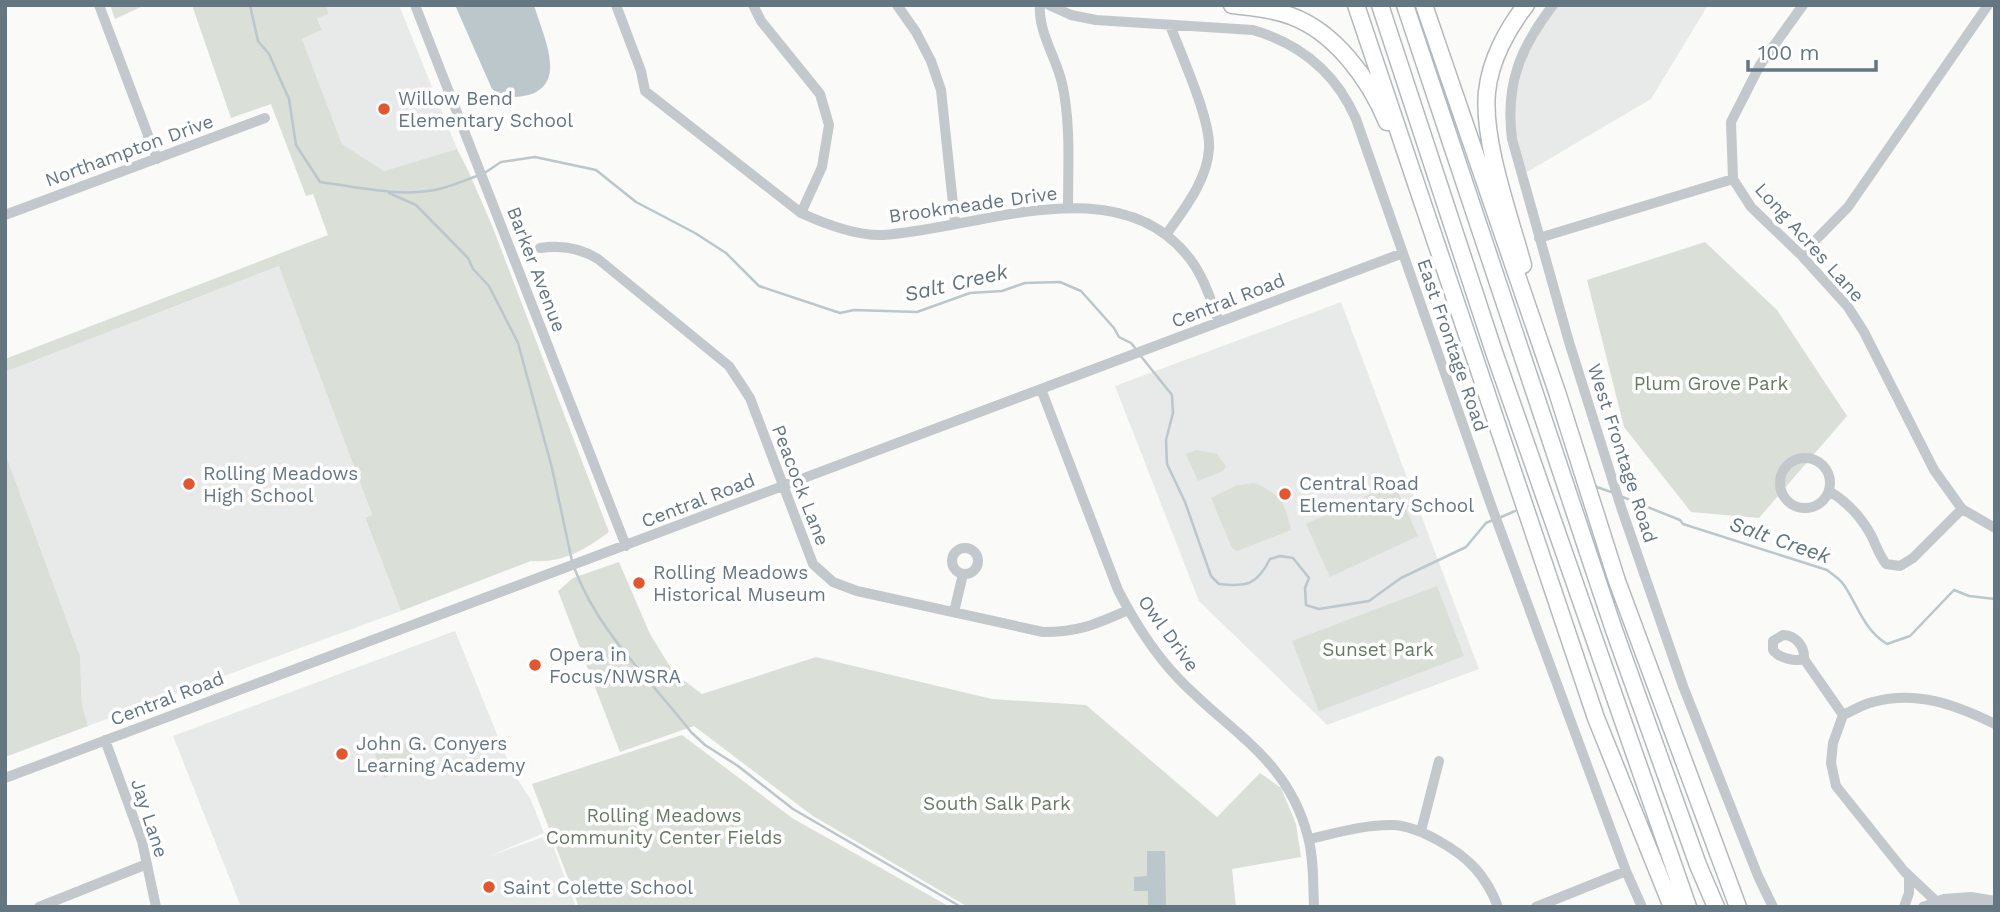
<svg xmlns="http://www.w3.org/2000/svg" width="2000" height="912" font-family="'Work Sans',sans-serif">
	<rect width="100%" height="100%" fill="#fafaf8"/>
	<path fill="#e8e9e9" d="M326,5H399L457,149L384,171L342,144L302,39L322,30L317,17L329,14Z
		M1553,5H1708L1651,99L1522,175L1512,139V87Z
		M280,266L372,516L365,519L401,611L88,726L82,705L80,656L5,453V372Z
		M1341,302L1479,669L1327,725L1199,601L1115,386Z
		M455,631L512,771L531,800L544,833L490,856L549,835L576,907H241L173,736Z"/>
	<path fill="#dadfd7" d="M110,5H145L115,19Z
		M192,5H326L329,14L317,18L322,30L302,39L342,144L384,171L457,149L467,168L493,228L609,532C583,551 563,563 531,561L401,611L365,518L372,515L279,266L5,372V359L328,235L313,194L306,196L271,104L231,118Z
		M1705,242L1777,310L1847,416L1759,518L1691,512L1624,427L1587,280Z
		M1197,450L1217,454L1226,466L1223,471L1198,481L1186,454Z
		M5,453L80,656L82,705L88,726L5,757Z
		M1254,483C1281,494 1285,503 1291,530L1237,551L1232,548L1211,498L1235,486Z
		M1394,483L1418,536L1330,577L1306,524Z
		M619,562L650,634L674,673L702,694L816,657L992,699L1086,705L1217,817L1260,773L1281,788L1296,824L1301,857L1232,869L1236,907H968L813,816L694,726L620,752L558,591L573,578Z
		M1437,586L1464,656L1319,711L1292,641Z
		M682,735L792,818L950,907H579L532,784Z
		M408,741L417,765L384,778L375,754Z"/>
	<path fill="#bbc7cb" d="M455,5H534C542,34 569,84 528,95C513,99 503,97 492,89Z
		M1147,851H1165L1166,907H1148V891H1134V877L1147,876Z"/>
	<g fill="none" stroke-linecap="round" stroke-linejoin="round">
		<path stroke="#bbc7cb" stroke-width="2.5" d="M250,5L258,41L269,54L289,99L296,145L320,182C358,187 397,197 435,190C450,187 463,181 477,176
			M483,174L501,162L535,157L596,170L636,202L695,233L726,253L759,286L840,313L854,310L917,312L970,293L1002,291L1025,283L1060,282L1081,291L1114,328L1119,337L1131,343L1136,349
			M389,193L416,205L468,258L473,269L489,286L518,343L552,468L572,561
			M1140,355L1172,395L1173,413L1166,440L1167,464L1185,502L1211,576L1219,584C1247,587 1257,585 1270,559L1280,556L1293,558L1309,578L1305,588L1306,605L1319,609L1369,601L1401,578L1466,547L1486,523L1493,520
			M1594,486L1611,492
			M1620,496L1680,520L1683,524L1827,570C1832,574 1840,579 1844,585C1858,606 1864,630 1887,644L1910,636L1954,590L1969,596L1995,599
			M1499,518L1515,511
			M574,567C597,631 649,678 691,732L705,745L738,766L793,809L961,907"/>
		<defs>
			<path id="highway" d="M1232,5C1251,7 1272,9 1291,16C1335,32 1370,80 1387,122
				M1356,5L1596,718L1672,907
				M1380,5L1494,352L1688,907
				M1405,5L1614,630L1698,865L1716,907
				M1424,5L1557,392L1617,581L1738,907
				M1523,265C1510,217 1482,141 1487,92C1490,61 1507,29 1526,5"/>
		</defs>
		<use href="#highway" stroke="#b4b9bd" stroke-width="19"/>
		<path stroke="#c3c8cc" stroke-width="10" d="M99,5L157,159
			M415,5L626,546
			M616,5L641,71L645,91L801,213C825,224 856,236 883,235C978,229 1119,165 1190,259C1204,277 1211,301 1219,322
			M753,5L761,21L820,94L829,125L822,167L801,213
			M897,5L916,32L931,61L941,90L955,223
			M1040,5C1038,32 1056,57 1062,83C1071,123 1068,166 1068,207
			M1049,5L1071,15L1096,20L1253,30C1301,44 1336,73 1356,119L1491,505L1626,871L1642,907
			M1553,5C1520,48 1505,85 1512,139L1569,342L1621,507L1683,686L1758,876L1773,907
			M1733,179L1731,122L1760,65L1803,5
			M5,215L265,118
			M1166,235C1184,209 1207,181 1209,149C1211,119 1181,55 1170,25
			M1539,238L1733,179L1751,207L1801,255L1848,307L1864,332L1934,470L1962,509L1995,528
			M540,248C560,245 580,248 598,259L729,366L750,398L813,564L833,582L857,591L1043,632C1080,632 1096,624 1128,610
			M1801,255L1848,207L1988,5
			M1041,389L1118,590C1134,621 1154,653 1178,678C1229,732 1288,758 1308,837C1314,859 1313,884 1314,907
			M1780 483a25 25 0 1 1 50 0a25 25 0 1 1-50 0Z
			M1829,491C1846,501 1861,517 1871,535C1876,545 1879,555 1886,564L1900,566L1913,558L1962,509
			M952 561a13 13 0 1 1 26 0a13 13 0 1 1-26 0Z
			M954,612L963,574
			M1804,659C1795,662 1779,658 1773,650V641L1783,635C1795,635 1805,646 1804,659L1843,715L1833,743L1831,763L1836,786L1904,871L1940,905H1981L1987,900
			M1843,715C1852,711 1863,704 1873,702C1917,690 1956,705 1995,724
			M105,740L142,841L156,907
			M5,778L1403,253
			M1421,831L1439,761
			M1309,839C1336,833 1366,824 1394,825C1410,826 1425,833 1439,841C1468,857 1486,875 1498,907
			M39,907L147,864
			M1536,907L1626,871
			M1904,907L1909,893V876
			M1923,907L1944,899L1971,897L1995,901"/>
		<use href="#highway" stroke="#fff" stroke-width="16"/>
	</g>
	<g fill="#e4572e" stroke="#fff" stroke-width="2.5">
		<circle cx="384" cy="109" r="7"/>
		<circle cx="189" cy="484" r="7"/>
		<circle cx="1285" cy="494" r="7"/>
		<circle cx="639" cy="583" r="7"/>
		<circle cx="535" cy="665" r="7"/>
		<circle cx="342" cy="754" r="7"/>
		<circle cx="489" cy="887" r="7"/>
	</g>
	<g text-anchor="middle" stroke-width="7" stroke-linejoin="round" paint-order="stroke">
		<g font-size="19" fill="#657683" stroke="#fff" text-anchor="start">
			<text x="398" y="105">Willow Bend<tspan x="398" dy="22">Elementary School</tspan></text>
			<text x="203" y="480">Rolling Meadows<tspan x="203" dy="22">High School</tspan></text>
			<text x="1299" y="490">Central Road<tspan x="1299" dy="22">Elementary School</tspan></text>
			<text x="653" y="579">Rolling Meadows<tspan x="653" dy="22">Historical Museum</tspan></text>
			<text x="549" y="661">Opera in<tspan x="549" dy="22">Focus/NWSRA</tspan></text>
			<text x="356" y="750">John G. Conyers<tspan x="356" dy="22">Learning Academy</tspan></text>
			<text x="503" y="894">Saint Colette School</text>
		</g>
		<g font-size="19" fill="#657683" stroke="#fff">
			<text transform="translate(129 150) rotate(-20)" y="7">Northampton Drive</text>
			<text transform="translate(973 204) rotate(-8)" y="7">Brookmeade Drive</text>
			<text transform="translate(1810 242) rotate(48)" y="7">Long Acres Lane</text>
			<text transform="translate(537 269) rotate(69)" y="7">Barker Avenue</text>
			<text transform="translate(1228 300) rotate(-21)" y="7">Central Road</text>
			<text transform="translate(1453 345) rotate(71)" y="7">East Frontage Road</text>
			<text transform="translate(1623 453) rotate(72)" y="7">West Frontage Road</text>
			<text transform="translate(801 485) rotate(69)" y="7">Peacock Lane</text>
			<text transform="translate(698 500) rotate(-21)" y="7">Central Road</text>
			<text transform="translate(1169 633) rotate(54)" y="7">Owl Drive</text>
			<text transform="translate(167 698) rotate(-21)" y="7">Central Road</text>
			<text transform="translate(150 818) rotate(72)" y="7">Jay Lane</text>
		</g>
		<g font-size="19" fill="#687a64" stroke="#fff">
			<text x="1711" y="390">Plum Grove Park</text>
			<text x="1378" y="656">Sunset Park</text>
			<text x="997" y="810">South Salk Park</text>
			<text x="664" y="822">Rolling Meadows<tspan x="664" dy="22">Community Center Fields</tspan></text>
		</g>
		<g font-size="21" font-style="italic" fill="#60757c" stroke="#fff">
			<text transform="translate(956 283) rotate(-13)" y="7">Salt Creek</text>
			<text transform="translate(1780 540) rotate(19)" y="7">Salt Creek</text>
		</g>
	</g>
	<rect width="2000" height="912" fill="none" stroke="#657683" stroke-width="14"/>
	<path d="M1748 60v10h128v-10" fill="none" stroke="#657683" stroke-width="3.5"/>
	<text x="1758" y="60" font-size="21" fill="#657683" stroke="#ffffff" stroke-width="5" paint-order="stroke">100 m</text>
</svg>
